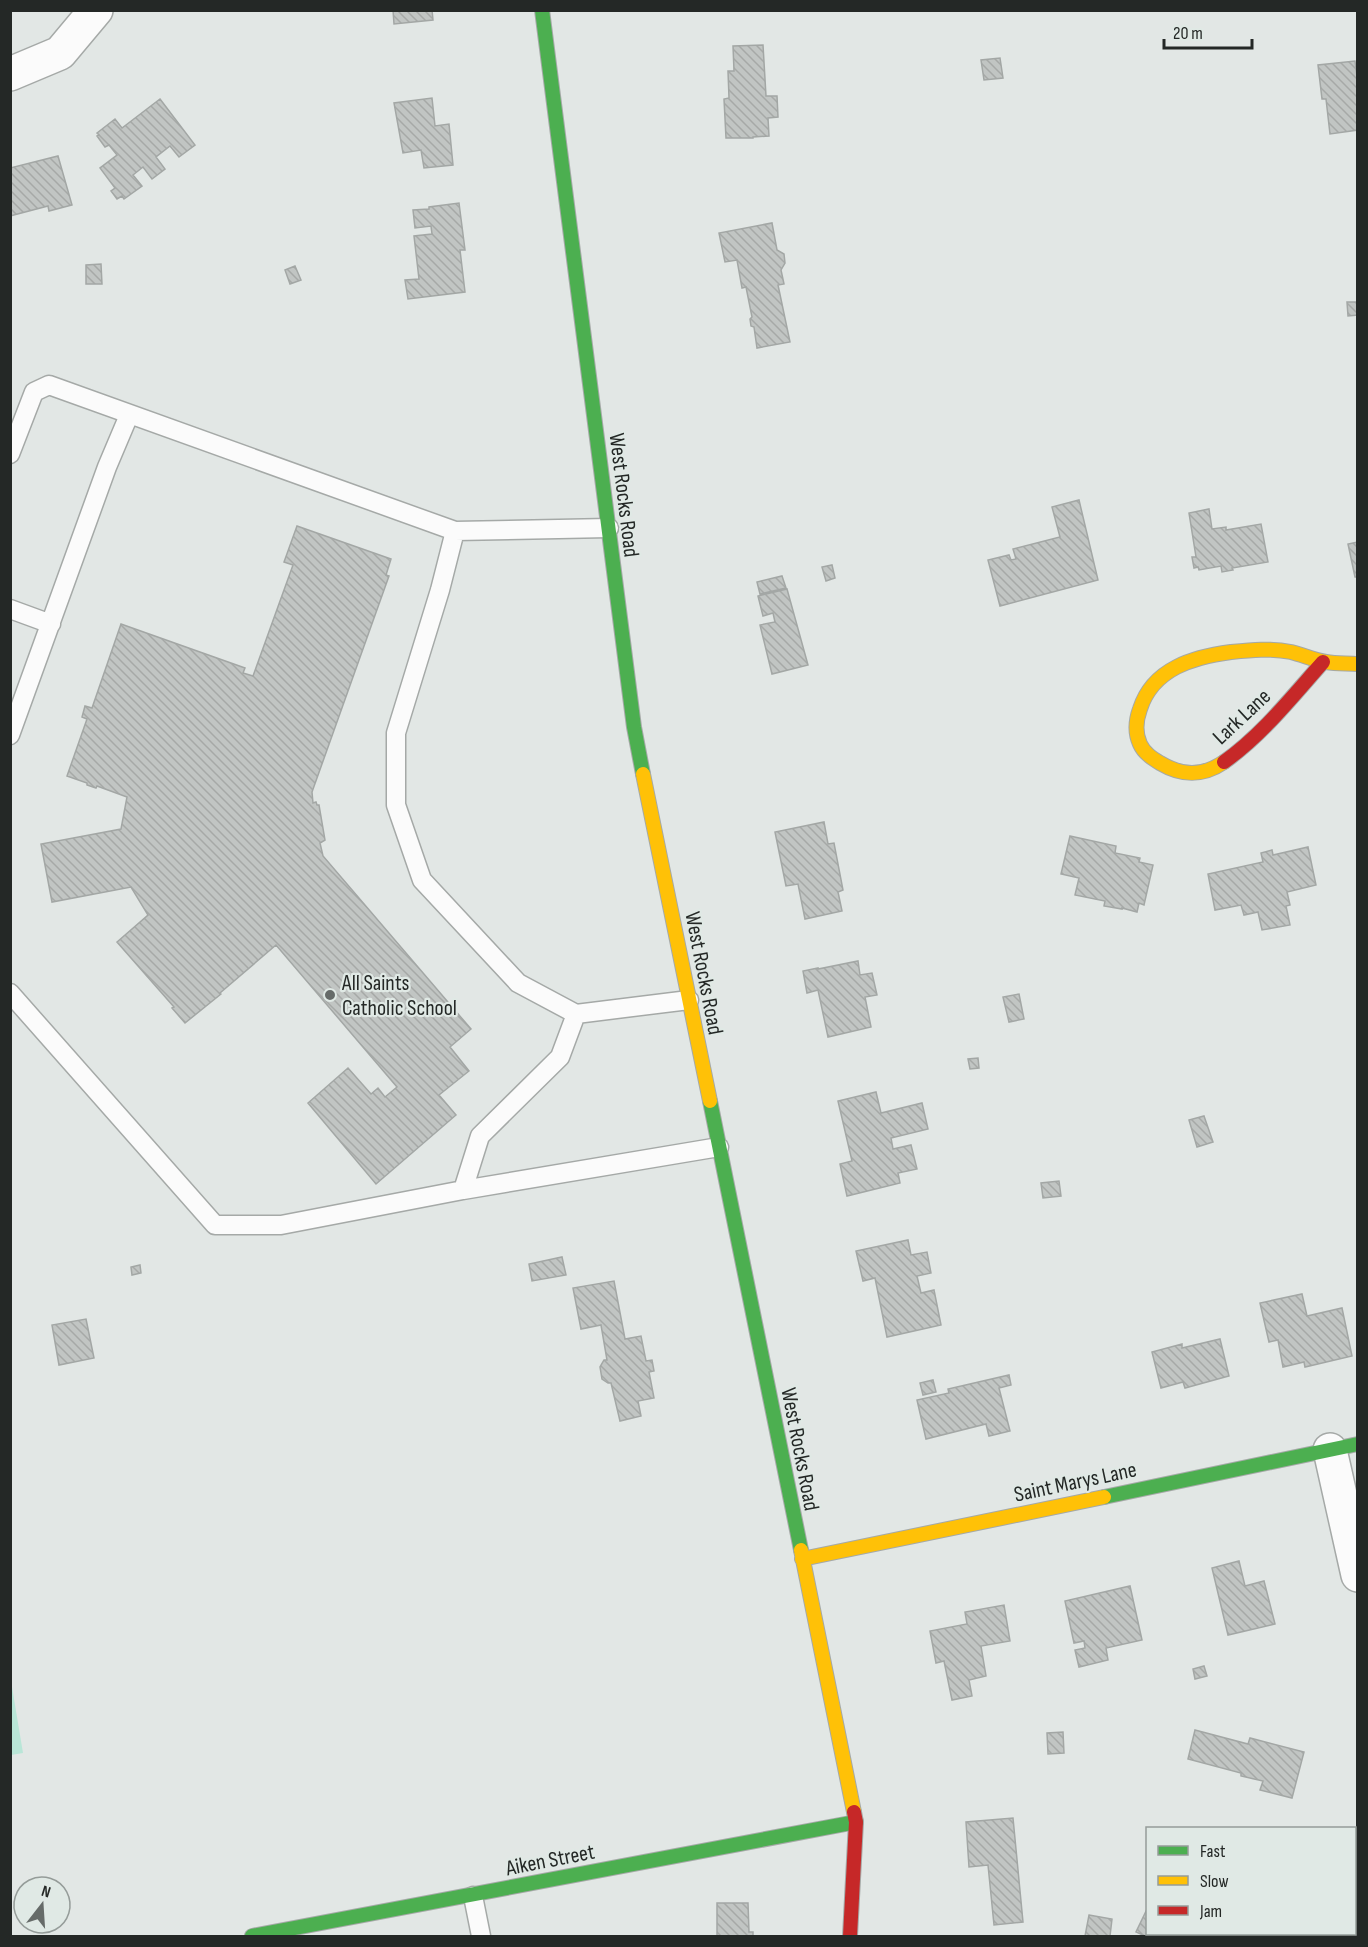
<svg xmlns="http://www.w3.org/2000/svg" width="1368" height="1947" font-family="'Sofia Sans Condensed',sans-serif">
	<defs>
		<pattern id="building-back-hatch" width="6" height="6" patternUnits="userSpaceOnUse" patternTransform="scale(1.5)"><rect width="6" height="6" fill="#c1c5c3"/><path d="M-1 5l2 2M0 0l6 6M5-1l2 2" fill="none" stroke="#a6a9a7"/></pattern>
	</defs>
	<rect width="100%" height="100%" fill="#e2e7e5"/>
	<path fill="#b9e6d7" d="M11,1681L23,1753L11,1755H10Z"/>
	<path fill="url(#building-back-hatch)" stroke="#a3a7a5" stroke-width="1.5" d="M393,10H432L433,20L394,24Z
		M763,45L766,96H777L778,117L768,118L769,136L753,137V138H726L724,99L729,98L728,71H734L733,46Z
		M1000,58L1003,78L984,80L981,60Z
		M1355,61L1358,84V130L1330,134L1326,99H1322L1318,65Z
		M432,98L435,126L449,124L453,165L424,168L421,150L403,153L394,103Z
		M160,99L195,145L179,157L170,146L156,157L165,169L152,179L143,167L133,175L142,186L124,199L122,196L117,199L111,191L115,188L100,168L117,155L109,145L105,147L97,136L99,135L97,133L115,119L122,128Z
		M58,156L72,205L49,211L48,206L10,216V168Z
		M459,203L465,250H460L465,292L408,299L405,280L419,279L414,236L432,234L431,226L415,228L413,210L429,209V207Z
		M772,223L777,250L784,254L785,263L781,270L784,284L778,285L790,342L757,348L754,327L751,326L750,319L752,317L746,287L742,288L737,260L725,262L719,233Z
		M101,264L102,284H86V265Z
		M295,266L301,280L290,284L285,270Z
		M1347,302H1358V315L1348,316Z
		M1079,500L1098,580L1000,606L988,560L1009,555L1011,560L1016,559L1013,549L1060,537L1052,507Z
		M1209,509L1212,529L1226,527V530L1261,524L1268,562L1232,568L1233,570L1222,572L1221,566L1199,570L1198,567L1194,568L1192,557H1196L1189,513Z
		M297,526L391,559L386,575L389,576L312,792L313,803L316,802L317,805H319L325,840L320,843L323,856L471,1029L450,1047L469,1071L439,1095L456,1115L376,1184L308,1103L348,1068L371,1094L378,1088L385,1097L397,1087L276,945L220,993L221,994L185,1023L172,1008L174,1007L117,942L148,915L131,887L52,902L41,844L121,829L127,797L97,786L96,788L87,785V783L67,776L87,719L82,717L85,706L92,708L121,624L245,668L243,673L253,676L293,565L284,562Z
		M1358,542V577H1355L1348,544Z
		M832,565L835,578L826,581L822,567Z
		M782,576L786,588L760,594L757,582Z
		M787,589L808,665L772,674L760,625L775,622L773,613L763,616L758,596Z
		M824,822L828,844L834,843L843,890L838,892L842,911L805,919L798,884L786,886L775,832Z
		M1070,836L1116,846L1115,853L1140,858L1139,862L1153,865L1144,905L1139,903L1137,912L1122,908V909L1104,906L1105,901L1075,895L1079,878L1061,874Z
		M1308,847L1316,885L1287,892L1290,905L1286,906L1290,925L1262,930L1258,912L1244,915L1241,905L1215,910L1208,874L1263,862L1261,853L1272,850L1273,855Z
		M858,961L860,975L872,973L877,995L865,997L871,1027L828,1037L818,990L807,993L803,971L818,968V969Z
		M1019,994L1024,1019L1009,1022L1003,997Z
		M978,1058L979,1068L970,1069L968,1059Z
		M876,1092L881,1113L922,1103L928,1129L891,1138L893,1149L911,1145L917,1169L898,1173L900,1183L847,1196L840,1164L852,1161L838,1101Z
		M1204,1116L1213,1142L1197,1147L1189,1120Z
		M1059,1181L1061,1196L1043,1198L1041,1183Z
		M908,1240L911,1255L927,1252L931,1273L917,1276L921,1293L934,1290L941,1325L887,1337L875,1278L863,1281L856,1251Z
		M562,1257L566,1275L532,1281L529,1264Z
		M140,1265L141,1273L132,1275L131,1267Z
		M614,1281L625,1339L641,1336L646,1361L652,1360L654,1371L649,1372L654,1398L638,1401L641,1416L620,1421L611,1383H608L602,1379L600,1367L604,1360H607L601,1325L581,1329L573,1288Z
		M1302,1294L1307,1316L1342,1308L1352,1356L1305,1367L1304,1362L1283,1367L1278,1340L1269,1342L1260,1303Z
		M86,1319L94,1358L59,1365L52,1325Z
		M1220,1339L1229,1376L1185,1388L1183,1382L1161,1388L1152,1352L1182,1344V1348Z
		M1009,1375L1011,1385L999,1388L1010,1431L989,1436L986,1424L926,1439L917,1400L949,1393L948,1389Z
		M933,1380L936,1392L923,1395L920,1383Z
		M1239,1561L1245,1586L1264,1581L1275,1624L1228,1635L1212,1568Z
		M1130,1586L1142,1640L1106,1648L1108,1660L1079,1667L1075,1650L1085,1648L1084,1641L1074,1643L1065,1601Z
		M1004,1605L1010,1641L981,1646L986,1676L969,1680L972,1696L952,1700L944,1661L936,1663L930,1631L967,1624L965,1612Z
		M1204,1666L1207,1676L1195,1679L1193,1669Z
		M1195,1730L1248,1744L1250,1738L1304,1752L1292,1798L1260,1790L1263,1781L1241,1776V1773L1188,1759Z
		M1063,1732L1064,1753L1048,1754L1047,1733Z
		M1013,1818L1023,1922L994,1925L988,1865L969,1867L966,1822Z
		M717,1903H748L749,1932H753V1936H717Z
		M1148,1907V1934H1183L1181,1936H1145L1136,1932Z
		M1089,1915L1112,1919L1110,1936H1085Z"/>
	<g fill="none" stroke-linecap="round" stroke-linejoin="round">
		<defs>
			<path id="lane" d="M10,454L34,392L49,385L455,531
				M609,528L455,531L440,590L396,733V805L422,880L518,983L576,1014L689,1000
				M10,609L51,624
				M10,735L107,467L129,415
				M10,993L215,1225H281L463,1190L719,1147
				M463,1190L480,1136L560,1057L576,1014
				M473,1896L481,1936"/>
			<path id="street" d="M10,74L60,53L96,10
				M1330,1450L1358,1575
				M1354,1862L1358,1858
				M1308,1936L1309,1934"/>
			<path id="fast" d="M542,10L634,727L643,774
				M710,1101L801,1550
				M1104,1497L1358,1444
				M252,1936L856,1822"/>
			<path id="slow" d="M1224,762C1202,777 1182,776 1160,763C1152,758 1144,753 1140,744C1135,733 1136,720 1140,709C1153,668 1194,657 1231,652C1251,650 1271,648 1291,652C1303,655 1314,660 1326,662C1337,664 1347,663 1358,664
				M643,774L710,1101
				M801,1550L854,1812
				M802,1559L1104,1497"/>
			<path id="jam" d="M1224,762C1262,735 1292,697 1323,662
				M850,1936L856,1822L854,1812"/>
		</defs>
		<use href="#lane" stroke="#a5a9a7" stroke-width="21"/>
		<use href="#street" stroke="#a5a9a7" stroke-width="36"/>
		<use href="#fast" stroke="#a5a9a7" stroke-width="16"/>
		<use href="#slow" stroke="#a5a9a7" stroke-width="16"/>
		<use href="#jam" stroke="#a5a9a7" stroke-width="16"/>
		<use href="#lane" stroke="#fbfbfb" stroke-width="18"/>
		<use href="#street" stroke="#fbfbfb" stroke-width="33"/>
		<use href="#fast" stroke="#4caf50" stroke-width="14"/>
		<use href="#slow" stroke="#ffc107" stroke-width="14"/>
		<use href="#jam" stroke="#c62828" stroke-width="14"/>
	</g>
	<circle fill="#666b69" stroke="#e0e9e5" stroke-width="2" cx="330" cy="995" r="6"/>
	<g text-anchor="middle" stroke-width="4.5" stroke-linejoin="round" paint-order="stroke">
		<g font-size="22" fill="#242826" stroke="#e0e9e5">
			<text transform="translate(625 495) rotate(83)" y="8">West Rocks Road</text>
			<text transform="translate(1241 716) rotate(-43)" y="8">Lark Lane</text>
			<text transform="translate(705 973) rotate(79)" y="8">West Rocks Road</text>
			<text transform="translate(801 1449) rotate(79)" y="8">West Rocks Road</text>
			<text transform="translate(1075 1481) rotate(-12)" y="8">Saint Marys Lane</text>
			<text transform="translate(550 1859) rotate(-11)" y="8">Aiken Street</text>
		</g>
		<g font-size="22" fill="#242826" stroke="#e0e9e5" text-anchor="start">
			<text x="342" y="990">All Saints<tspan x="342" dy="25">Catholic School</tspan></text>
		</g>
	</g>
	<rect width="1368" height="1947" fill="none" stroke="#242826" stroke-width="24"/>
	<rect x="1146" y="1827" width="210" height="108" fill="#e0e9e5" stroke="#959c99" stroke-width="1.5"/>
	<rect x="1158" y="1846" width="30" height="9" fill="#4caf50" stroke="#959c99" stroke-width="1.5"/>
	<text x="1200" y="1857" font-size="18" fill="#242826">Fast</text>
	<rect x="1158" y="1876" width="30" height="9" fill="#ffc107" stroke="#959c99" stroke-width="1.5"/>
	<text x="1200" y="1887" font-size="18" fill="#242826">Slow</text>
	<rect x="1158" y="1906" width="30" height="9" fill="#c62828" stroke="#959c99" stroke-width="1.5"/>
	<text x="1200" y="1917" font-size="18" fill="#242826">Jam</text>
	<g transform="translate(42 1905) rotate(17)"><circle r="28" fill="#e0e9e5" stroke="#959c99" stroke-width="1.5"/>
	<path d="M0-4.5L10 22L0 15L-10 22Z" fill="#666b69"/>
	<text y="-9" font-size="16" font-weight="bold" text-anchor="middle" fill="#242826">N</text>
	</g>
	<path d="M1164 39v9h88v-9" fill="none" stroke="#242826" stroke-width="3"/>
	<text x="1173" y="39" font-size="18" fill="#242826" stroke="#e0e9e5" stroke-width="4.5" paint-order="stroke">20 m</text>
</svg>
